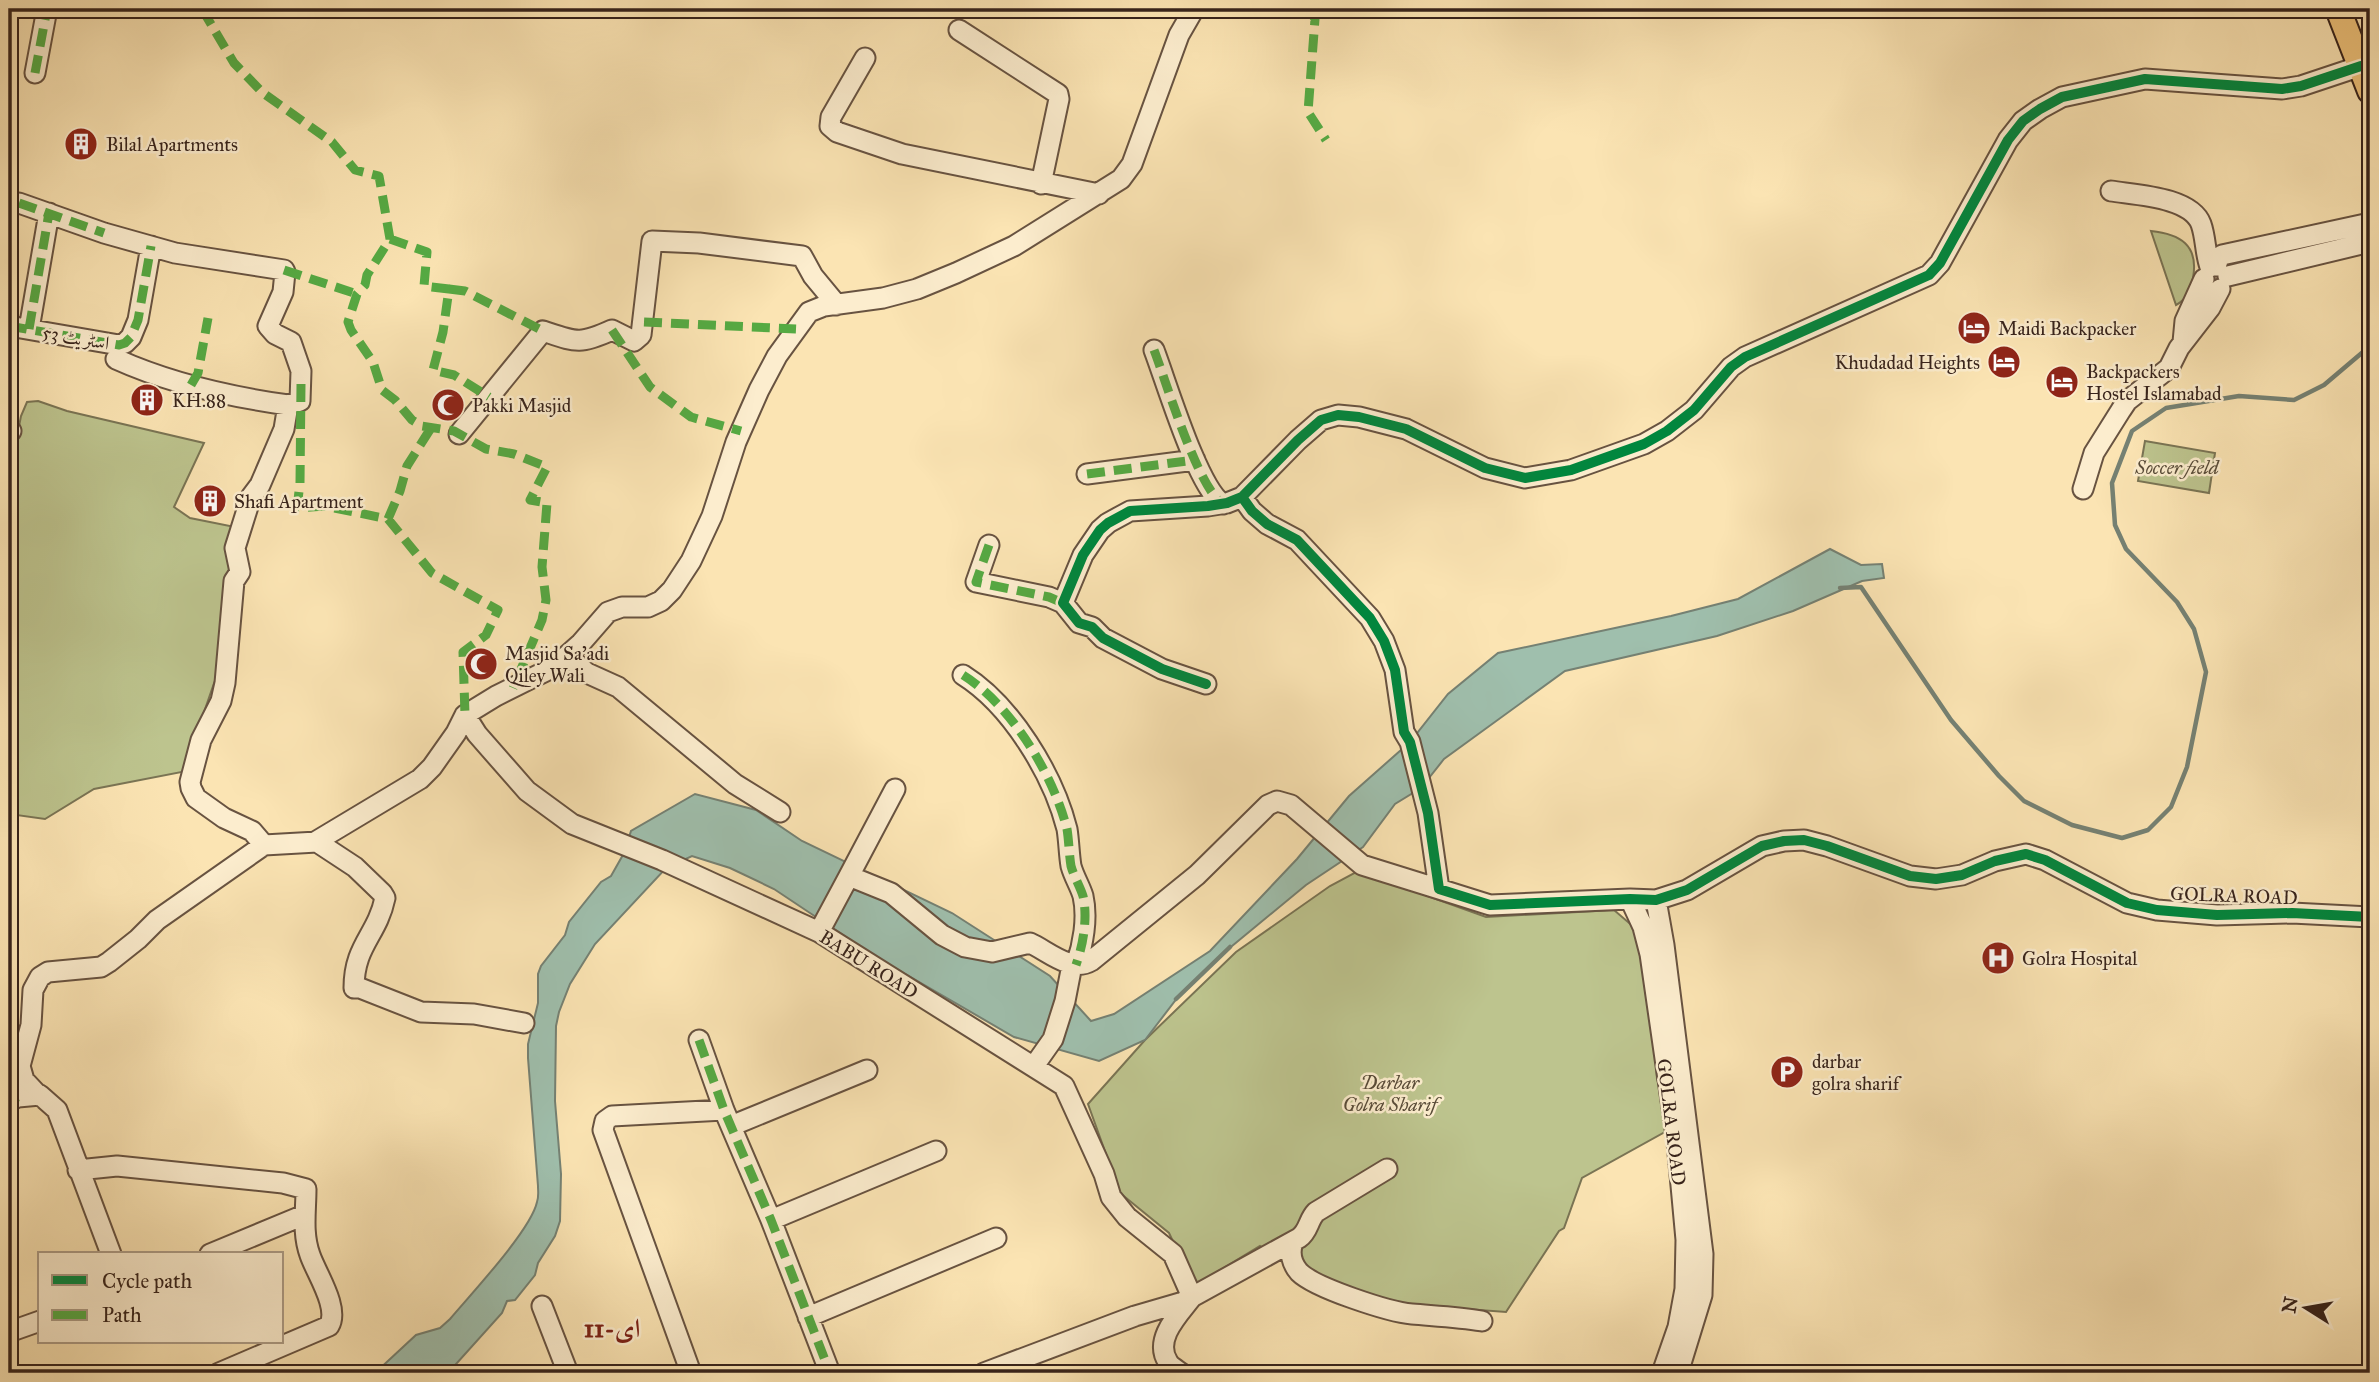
<svg xmlns="http://www.w3.org/2000/svg" width="2379" height="1382" font-family="'IM FELL Great Primer',Amiri,serif">
	<rect width="100%" height="100%" fill="#fbe4b3"/>
	<filter id="stains"><feTurbulence type="fractalNoise" baseFrequency=".00286" numOctaves="4"/><feColorMatrix values="0 0 0 0 .2 0 0 0 0 .09 0 0 0 0 .02 0 0 0 .5 -.17"/></filter>
	<radialGradient id="worn" r=".72"><stop offset=".6" stop-color="#630" stop-opacity="0"/><stop offset="1" stop-color="#630" stop-opacity=".3"/></radialGradient>
	<path fill="#bdc48e" stroke="#7a7454" stroke-width="2" d="M2151,231C2180,234 2199,245 2193,278C2191,290 2187,299 2176,305Z
		M38,401L67,411L204,443L174,507L190,518L235,527L220,666L195,738L187,771L94,789L45,819L9,814V477L21,416L27,402Z
		M2145,441L2215,453L2209,493L2138,481Z
		M1358,871L1486,917L1614,910L1635,928L1652,983L1657,1079L1672,1128L1582,1178L1564,1228L1559,1231L1506,1312L1372,1302L1292,1266L1260,1246L1194,1286L1169,1233L1120,1193L1088,1104L1145,1040L1236,952L1330,886Z"/>
	<path fill="#9fbfad" stroke="#758173" stroke-width="2" d="M1830,549L1861,565L1882,564L1884,578L1862,581L1793,611L1717,636L1565,671L1444,759L1421,788L1395,804L1363,847L1306,885L1226,951L1178,997L1145,1040L1099,1061L1014,1037L876,957L774,889L730,868L692,856L666,868L595,944L570,984L559,1012L556,1026L555,1101L561,1174L560,1221L555,1236L538,1263L535,1275L515,1300L507,1301L502,1313L448,1373H375L416,1335L440,1328L450,1319C471,1294 531,1230 537,1202C539,1197 538,1191 538,1186L528,1058V1044L538,1003V974L541,966L565,935L569,922L601,882L611,876L624,853L631,831L695,794L756,810L802,841L952,913L1050,976L1091,1021L1114,1014L1210,951L1297,859L1349,796L1410,742L1448,694L1498,653L1671,616L1738,599Z"/>
	<g fill="none" stroke-linecap="round" stroke-linejoin="round">
		<path stroke="#758173" stroke-width="4.5" d="M1840,588L1861,587L1951,720L1999,776L2024,801L2072,825L2122,838L2148,830L2171,807L2187,767L2206,672L2194,629L2177,602L2126,549L2115,525L2112,483L2132,431L2166,408L2239,396L2294,400L2324,385L2370,346
			M1176,999L1230,947"/>
		<defs>
			<path id="minor" d="M959,30L1058,94L1059,99L1041,184
				M865,58L831,117L830,126L837,132L902,154L1099,194
				M35,73L47,9
				M2111,191C2136,195 2191,197 2201,224C2206,238 2205,253 2210,267
				M19,203L104,233L175,253L284,270L285,272L283,292L268,326L275,334L291,342L301,371L300,401L288,405L284,429L260,485L251,497L235,548L240,572L234,581L225,683L221,701L201,740L190,782L191,788L196,798L224,818L252,831L264,845
				M2216,266L2219,258L2222,255L2370,223
				M2228,276L2370,242
				M9,326L119,345L125,343L131,337L138,320L151,246
				M29,329L49,213
				M2183,342L2185,321L2204,279
				M1154,350C1166,381 1198,489 1223,504
				M116,359C169,383 231,397 288,405
				M9,430L11,431
				M459,434L543,331C576,342 579,345 612,330L634,341L641,335L652,241L699,243L802,256L813,276L837,305
				M1087,474L1195,460
				M2083,489L2094,453L2121,410L2127,401L2169,368L2179,348L2210,308L2220,289
				M1242,497L1252,511L1267,524L1297,540L1370,618L1384,641L1395,670L1404,732L1410,742L1428,813L1439,889L1490,905L1630,899L1656,900L1687,890L1762,846L1784,841L1804,840L1827,846L1910,876L1936,879L1962,875L1995,861L2026,854L2045,860L2127,903L2157,910L2217,915L2292,913L2370,917
				M989,545L976,582L1049,597L1063,603
				M568,657L587,673L618,687L735,784L780,812
				M963,675C1011,705 1053,774 1067,829C1069,841 1069,854 1071,866C1074,877 1080,886 1083,896C1088,918 1083,945 1076,965
				M1206,684L1162,669L1103,638L1092,627L1079,623L1063,603L1083,555L1100,530L1108,523L1130,511L1208,506L1227,503L1242,497L1298,440L1321,420L1338,415L1359,417L1406,429L1485,468L1525,478L1571,470L1644,444L1667,431L1694,410L1731,367L1745,357L1929,275L1940,263L2008,140L2023,121L2040,109L2062,97L2145,79L2282,89L2301,86L2361,66
				M465,715L477,734L527,791L572,824L662,860L819,932L1064,1086L1104,1174L1111,1197L1127,1217L1173,1254L1192,1297C1179,1314 1153,1339 1168,1362C1170,1366 1177,1370 1181,1373
				M315,842L420,779L432,767L456,733L465,715L496,696L554,667L581,643L608,612L622,607H648L661,601L672,590L691,561L712,516L736,442L759,390L777,356L809,312L824,306L883,298L917,289L956,273L1014,246L1121,179L1132,164L1179,35L1194,9
				M849,876L895,789
				M1630,899L1643,927L1650,954L1677,1142L1686,1240L1685,1289L1678,1327L1662,1373
				M1656,900L1664,945L1703,1254L1702,1295L1678,1373
				M819,932L849,876L891,893L942,935L965,947L992,952L1030,943C1048,951 1071,973 1091,961L1197,875L1268,805L1277,801L1291,805L1362,865L1439,889
				M699,1040L724,1110L771,1220L830,1373
				M1034,1066L1053,1039L1065,1001L1072,965
				M39,1096L24,1080L20,1066L31,1025L33,990L40,977L48,972L101,967L109,962L138,939L157,920L264,845L317,842L355,867L382,893L385,898C377,936 354,945 354,988H360L421,1012L474,1014L524,1023
				M9,1101L18,1097L40,1095L57,1110L111,1254
				M731,1126L867,1070
				M78,1170L117,1166L283,1183L306,1189C306,1211 302,1233 310,1255C316,1273 340,1308 329,1326L219,1373
				M771,1220L936,1151
				M1293,1242C1289,1253 1292,1264 1299,1272C1315,1288 1389,1312 1412,1314C1435,1316 1459,1317 1482,1321
				M210,1254L304,1215
				M542,1306L568,1373
				M808,1317L996,1238
				M9,1332L40,1321
				M691,1373L603,1130L605,1121L612,1116L724,1110
				M984,1373L1135,1316L1183,1302L1299,1238C1309,1231 1308,1220 1316,1212L1387,1169"/>
			<path id="major" d="M2338,9L2370,91"/>
		</defs>
		<use href="#minor" stroke="#685341" stroke-width="23"/>
		<use href="#major" stroke="#37231b" stroke-width="28"/>
		<use href="#minor" stroke="#fcedce" stroke-width="19"/>
		<use href="#major" stroke="#eec27a" stroke-width="24"/>
		<path stroke="#55aa43" stroke-width="9" stroke-dasharray="18 9" stroke-linecap="butt" d="M202,9L234,63L263,93L332,142L355,170L379,176L390,239L367,275L365,285L357,294L348,322L351,330L373,362L382,390L395,400L412,420L422,426L454,431L486,449L514,454L547,467L530,500L547,503L542,567L546,600L542,620L513,688
			M1309,9L1315,19L1308,112L1326,140
			M35,73L47,9
			M19,203L104,233
			M390,239L427,252L424,286L449,289L443,332L433,370L454,375L489,397
			M284,270L357,294
			M449,289L465,291L543,331
			M644,322L796,329
			M9,326L119,345L125,343L131,337L138,320L151,246
			M29,329L49,213
			M612,330L650,387L691,417L741,431
			M1154,350C1166,381 1198,489 1223,504
			M301,384L300,483L297,508L325,506L388,519L432,573L498,610L486,635L463,652L465,715
			M191,385L198,373L208,318
			M9,430L11,431
			M1087,474L1195,460
			M388,519L400,491L407,466L431,428
			M989,545L976,582L1049,597L1063,603
			M963,675C1011,705 1053,774 1067,829C1069,841 1069,854 1071,866C1074,877 1080,886 1083,896C1088,918 1083,945 1076,965
			M699,1040L724,1110L771,1220L830,1373
			M9,1101L18,1097"/>
		<defs>
			<path id="cycleway" d="M1242,497L1252,511L1267,524L1297,540L1370,618L1384,641L1395,670L1404,732L1410,742L1428,813L1439,889L1490,905L1630,899L1656,900L1687,890L1762,846L1784,841L1804,840L1827,846L1910,876L1936,879L1962,875L1995,861L2026,854L2045,860L2127,903L2157,910L2217,915L2292,913L2370,917
				M1206,684L1162,669L1103,638L1092,627L1079,623L1063,603L1083,555L1100,530L1108,523L1130,511L1208,506L1227,503L1242,497L1298,440L1321,420L1338,415L1359,417L1406,429L1485,468L1525,478L1571,470L1644,444L1667,431L1694,410L1731,367L1745,357L1929,275L1940,263L2008,140L2023,121L2040,109L2062,97L2145,79L2282,89L2301,86L2361,66"/>
		</defs>
		<use href="#cycleway" stroke="#fcedce" stroke-width="15"/>
		<use href="#cycleway" stroke="#00873e" stroke-width="10"/>
	</g>
	<defs>
		<symbol id="building-disc" viewBox="-11 -11 22 22"><circle r="9.5" fill="#8f2418" stroke="#fcedce"/><path d="M-4-6H4V6H1V3H-1V6H-4ZM-2.5-4.3h1.7v1.8h-1.7ZM.8-4.3h1.7v1.8H.8ZM-2.5-1h1.7V.8h-1.7ZM.8-1h1.7V.8H.8Z" fill="#fff"/></symbol>
		<symbol id="hotel-disc" viewBox="-11 -11 22 22"><circle r="9.5" fill="#8f2418" stroke="#fcedce"/><path d="M-6-4.5h1.5V1H6V5H4.5V3h-9V5H-6ZM-4 0a1.8 1.8 0 1 1 3.6 0ZM.5 0V-2.5h3Q6-2.5 6 0Z" fill="#fff"/></symbol>
		<symbol id="mosque-disc" viewBox="-11 -11 22 22"><circle r="9.5" fill="#8f2418" stroke="#fcedce"/><path d="M3.5-4.9A6 6 0 1 0 3.5 4.9A5 5 0 1 1 3.5-4.9Z" fill="#fff"/></symbol>
		<symbol id="hospital-disc" viewBox="-11 -11 22 22"><circle r="9.5" fill="#8f2418" stroke="#fcedce"/><path d="M-5-5h3v3.5h4V-5h3V5h-3V1.5h-4V5h-3Z" fill="#fff"/></symbol>
		<symbol id="parking-disc" viewBox="-11 -11 22 22"><circle r="9.5" fill="#8f2418" stroke="#fcedce"/><path d="M-3.5-5.5H1a3.5 3.5 0 0 1 0 7H-1V5.5H-3.5ZM-1-3.4V-.6H.8a1.4 1.4 0 0 0 0-2.8Z" fill="#fff"/></symbol>
	</defs>
	<g fill-rule="evenodd">
		<use href="#building-disc" x="62" y="125" width="38" height="38"/>
		<use href="#hotel-disc" x="1955" y="309" width="38" height="38"/>
		<use href="#hotel-disc" x="1985" y="343" width="38" height="38"/>
		<use href="#hotel-disc" x="2043" y="363" width="38" height="38"/>
		<use href="#building-disc" x="128" y="381" width="38" height="38"/>
		<use href="#mosque-disc" x="429" y="386" width="38" height="38"/>
		<use href="#building-disc" x="191" y="482" width="38" height="38"/>
		<use href="#mosque-disc" x="462" y="645" width="38" height="38"/>
		<use href="#hospital-disc" x="1979" y="939" width="38" height="38"/>
		<use href="#parking-disc" x="1768" y="1053" width="38" height="38"/>
	</g>
	<g text-anchor="middle" stroke-width="5" stroke-linejoin="round" paint-order="stroke">
		<g font-size="19" fill="#37231b" stroke="#fcedce" text-anchor="start">
			<text x="106" y="151">Bilal Apartments</text>
			<text x="1998" y="335">Maidi Backpacker</text>
			<text x="1980" y="369" text-anchor="end">Khudadad Heights</text>
			<text x="2086" y="378">Backpackers<tspan x="2086" dy="22">Hostel Islamabad</tspan></text>
			<text x="172" y="407">KH.88</text>
			<text x="472" y="412">Pakki Masjid</text>
			<text x="234" y="508">Shafi Apartment</text>
			<text x="505" y="660">Masjid Sa'adi<tspan x="505" dy="22">Qiley Wali</tspan></text>
			<text x="2022" y="965">Golra Hospital</text>
			<text x="1812" y="1068">darbar<tspan x="1812" dy="22">golra sharif</tspan></text>
		</g>
		<g font-size="19" fill="#37231b" stroke="#fcedce">
			<text transform="translate(76 337) rotate(10)" y="7">اسٹریٹ 53</text>
			<text transform="translate(2234 895) rotate(2)" y="7">GOLRA ROAD</text>
			<text transform="translate(869 964) rotate(32)" y="7">BABU ROAD</text>
			<text transform="translate(1672 1122) rotate(83)" y="7">GOLRA ROAD</text>
		</g>
		<g font-size="19" font-style="italic" fill="#584b38" stroke="#fcedce">
			<text x="2177" y="474">Soccer field</text>
			<text x="1390" y="1089">Darbar<tspan x="1390" dy="22">Golra Sharif</tspan></text>
		</g>
		<g font-size="26" font-weight="bold" fill="#7a1f14" stroke="#fcedce">
			<text x="612" y="1337">ای-11</text>
		</g>
	</g>
	<rect width="2379" height="1382" fill="none" stroke="#fbe4b3" stroke-width="35"/>
	<rect x="10" y="10" width="2358" height="1361" fill="none" stroke="#37231b" stroke-width="3.5"/>
	<rect x="18" y="18" width="2344" height="1347" fill="none" stroke="#37231b" stroke-width="2"/>
	<rect x="38" y="1252" width="245" height="91" fill="#fcedce" stroke="#ad9c86" stroke-width="2"/>
	<rect x="52" y="1275" width="35" height="10" fill="#00873e" stroke="#ad9c86" stroke-width="2"/>
	<text x="102" y="1288" font-size="21" fill="#37231b">Cycle path</text>
	<rect x="52" y="1310" width="35" height="10" fill="#55aa43" stroke="#ad9c86" stroke-width="2"/>
	<text x="102" y="1322" font-size="21" fill="#37231b">Path</text>
	<g transform="translate(2306 1308) rotate(281)" stroke="#fcedce" stroke-width="5" paint-order="stroke">
	<path d="M0-5L12 26L0 18L-12 26Z" fill="#37231b"/>
	<text y="-10" font-size="19" font-weight="bold" text-anchor="middle" fill="#37231b">N</text>
	</g>
	<rect width="100%" height="100%" filter="url(#stains)"/>
	<rect width="100%" height="100%" fill="url(#worn)"/>
</svg>
